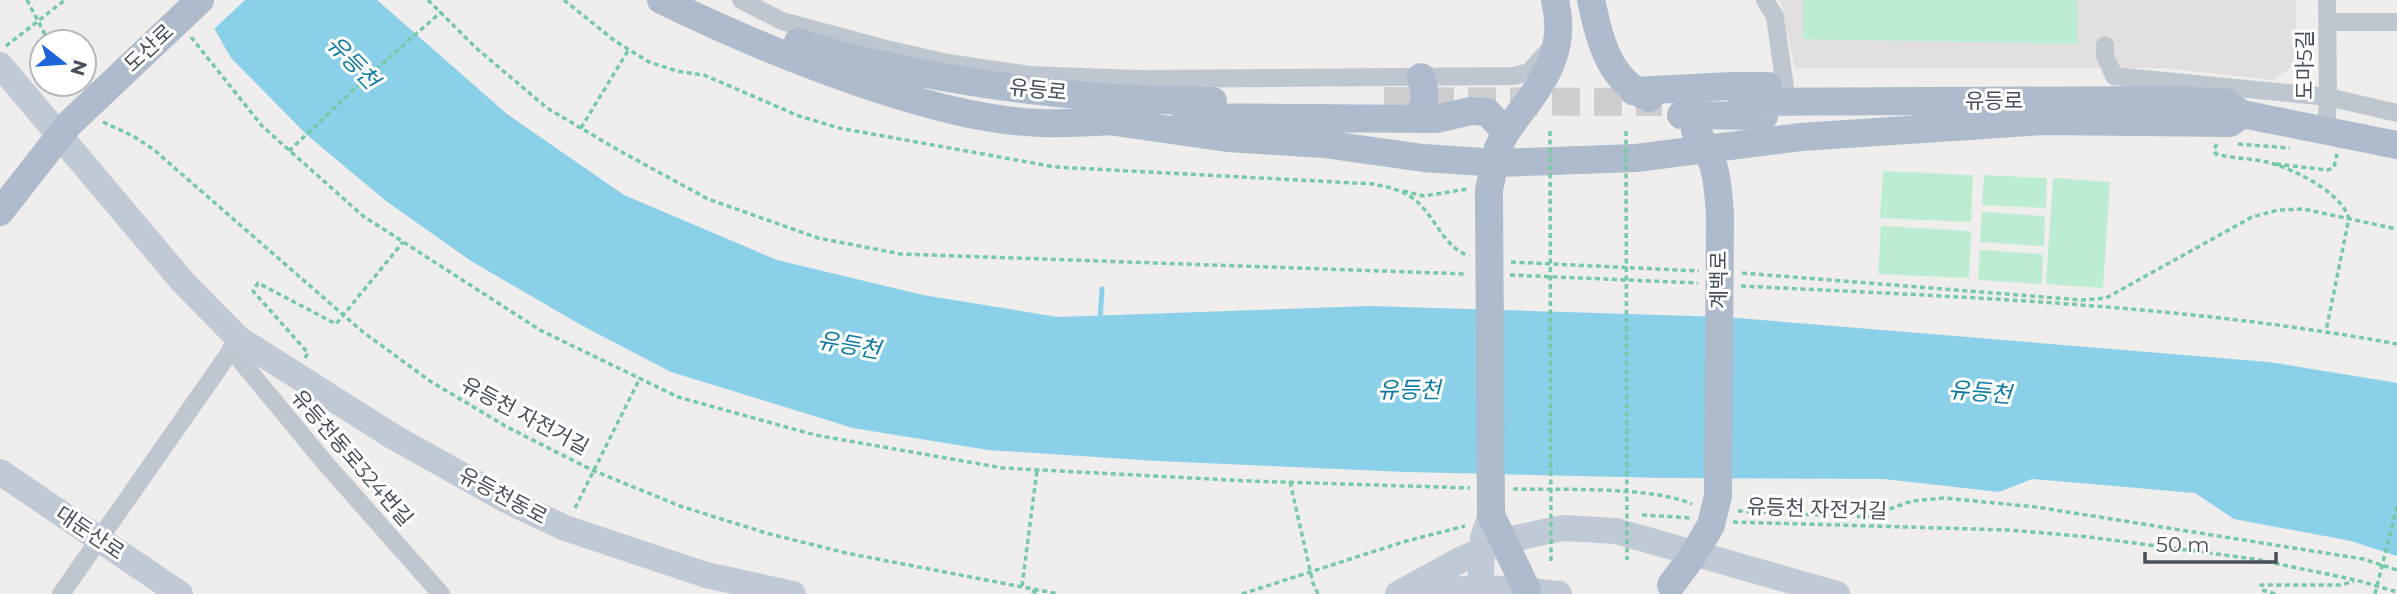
<svg xmlns="http://www.w3.org/2000/svg" width="2397" height="594" font-family="Montserrat,'Noto Sans KR',sans-serif">
	<rect width="100%" height="100%" fill="#f0eded"/>
	<path fill="#e1dfdf" d="M1778,0H2296V64L2273,80L2164,68H1795L1781,4Z"/>
	<path fill="#bcedd2" d="M1803,0H2077L2078,44L1803,39Z
		M1883,171L1973,175L1971,222L1880,218Z
		M1984,175L2047,178L2046,208L1982,205Z
		M2053,178L2110,182L2103,288L2046,284Z
		M1982,212L2045,216L2044,246L1980,242Z
		M1881,226L1971,231L1969,278L1878,274Z
		M1980,250L2043,254L2042,284L1978,280Z"/>
	<path fill="#8ad0e9" d="M198,0H377L507,114L624,195L777,260L923,295L1057,317L1369,306L1725,317L2269,362L2397,383V556L2351,541L2234,519L2195,493L2032,479L1999,492L1884,479L1664,478L1406,472L1157,461L988,450L853,428L671,372L581,325L471,261L386,201L307,135L231,58Z"/>
	<path fill="#f0eded" d="M195,0H245L212,31Z"/>
	<g fill="none" stroke-linecap="round" stroke-linejoin="round">
		<path stroke="#8ad0e9" stroke-width="5" d="M1100,320L1102,289"/>
		<path stroke="#cecdd0" stroke-width="28" stroke-dasharray="28 14" stroke-linecap="butt" d="M1384,101L1662,102"/>
		<path stroke="#75caa5" stroke-width="3.5" stroke-dasharray="5 3.5" stroke-linecap="butt" d="M27,0L49,42
			M428,0L475,47L547,108L618,150L708,199L818,238L901,254L1467,274
			M564,0L615,41L649,62L677,71L704,75L799,116L839,128L1055,167L1373,184C1388,187 1403,190 1415,200C1436,217 1442,246 1469,256
			M191,37L262,126L363,216L540,330L678,397L815,435L1003,468L1249,481L1470,488
			M6,46L65,0
			M103,122L133,136L153,149L363,332L430,381L507,427L592,470L680,506L766,533L846,553L1059,594
			M581,128L629,49
			M2217,144L2214,149L2216,154C2234,159 2253,158 2271,163C2297,171 2339,191 2349,218L2326,331
			M2238,144L2290,148
			M289,151L365,79L441,12
			M2276,164L2328,170L2334,167L2337,154
			M1403,191L1424,196L1468,189
			M1511,262L1699,271
			M1742,273L2082,300L2106,298L2252,217L2278,210L2303,209L2397,229
			M1510,275L1698,283
			M1741,286C1960,297 2181,304 2397,344
			M305,358L308,353L253,291L258,283L336,324L403,242
			M1290,482L1313,583L1318,594
			M1513,489C1561,490 1650,486 1692,504
			M575,508L640,378
			M1738,511L1867,517L1912,501L1944,498L2036,507L2363,559L2397,570
			M1642,515L1691,518
			M1733,522L2009,530L2089,537L2254,559L2356,580L2397,592
			M1022,586L1037,470
			M1032,591L1040,594
			M1242,594L1403,542L1465,526
			M2275,594L2262,590L2261,585H2341L2354,581
			M2375,594L2397,506"/>
		<path stroke="#bec7cf" stroke-width="18" d="M741,0L782,21L886,49L948,63L1030,75L1139,79L1514,76L1529,72L1549,50
			M1765,0L1775,17L1785,87
			M2327,22H2397
			M2105,45V56L2114,76L2328,97L2397,113
			M2326,131L2328,97L2327,0
			M231,349L326,464L441,594
			M61,594L237,342"/>
		<path stroke="#c0c9d6" stroke-width="26" d="M0,65L183,282L239,339L392,436L508,501L565,528L706,575L793,594
			M0,472L180,594
			M1398,594L1462,559L1502,541L1563,528L1616,531L1837,594
			M1428,594C1467,584 1519,589 1559,594"/>
		<path stroke="#adbbcc" stroke-width="28" d="M661,0C729,33 797,62 869,86C924,104 983,121 1041,123C1069,124 1098,122 1127,120
			M1591,0C1600,40 1608,80 1649,98
			M798,42C834,55 873,63 911,71C1011,91 1112,101 1213,101
			M1633,91L1732,86H1768
			M1742,102L2165,100L2224,102L2242,114L2397,145
			M1681,115L1764,116
			M1185,117L1436,119L1471,111L1487,112L1506,132C1537,88 1569,58 1555,0
			M1415,119C1427,105 1426,95 1421,77
			M1108,121L1227,138L1324,144L1423,158L1499,163L1636,158L1801,137L2043,121L2230,123L2242,114
			M0,212L68,125"/>
		<path stroke="#75caa5" stroke-width="3.5" stroke-dasharray="5 3.5" stroke-linecap="butt" d="M1550,131L1551,561
			M1626,131L1627,560"/>
		<path stroke="#c0c9d6" stroke-width="26" d="M1480,589L1483,538L1491,515"/>
		<path stroke="#adbbcc" stroke-width="28" d="M68,125L200,0
			M1506,132L1498,148L1489,190L1491,515L1527,590
			M1671,585L1692,557L1711,525L1718,496L1720,216C1718,182 1716,157 1695,130"/>
	</g>
	<g text-anchor="middle" stroke-width="6" stroke-linejoin="round" paint-order="stroke">
		<g font-size="21" fill="#464f5a" stroke="#fff">
			<text transform="translate(149 48) rotate(-43)" y="7">도산로</text>
			<text transform="translate(2305 65) rotate(-90)" y="7">도마5길</text>
			<text transform="translate(1038 90) rotate(6)" y="7">유등로</text>
			<text x="1994" y="108">유등로</text>
			<text transform="translate(1719 280) rotate(-90)" y="7">계백로</text>
			<text transform="translate(525 416) rotate(28)" y="7">유등천 자전거길</text>
			<text transform="translate(352 458) rotate(49)" y="7">유등천동로324번길</text>
			<text transform="translate(503 496) rotate(28)" y="7">유등천동로</text>
			<text transform="translate(1817 509) rotate(2)" y="7">유등천 자전거길</text>
			<text transform="translate(90 533) rotate(34)" y="7">대둔산로</text>
		</g>
		<g font-size="23" font-style="italic" fill="#0f7ca4" stroke="#fff">
			<text transform="translate(353 62) rotate(46)" y="8">유등천</text>
			<text transform="translate(849 345) rotate(10)" y="8">유등천</text>
			<text x="1409" y="398">유등천</text>
			<text transform="translate(1980 392) rotate(5)" y="8">유등천</text>
		</g>
	</g>
	<g transform="translate(63 63) rotate(107)"><circle r="33" fill="#ffffff" stroke="#b5b9bd" stroke-width="2"/>
	<path d="M0-5L12 26L0 18L-12 26Z" fill="#1d64da"/>
	<text y="-10" font-size="19" font-weight="bold" text-anchor="middle" fill="#464f5a">N</text>
	</g>
	<path d="M2145 552v10h131v-10" fill="none" stroke="#464f5a" stroke-width="3.5"/>
	<text x="2156" y="552" font-size="21" fill="#464f5a" stroke="#ffffff" stroke-width="5" paint-order="stroke">50 m</text>
</svg>
